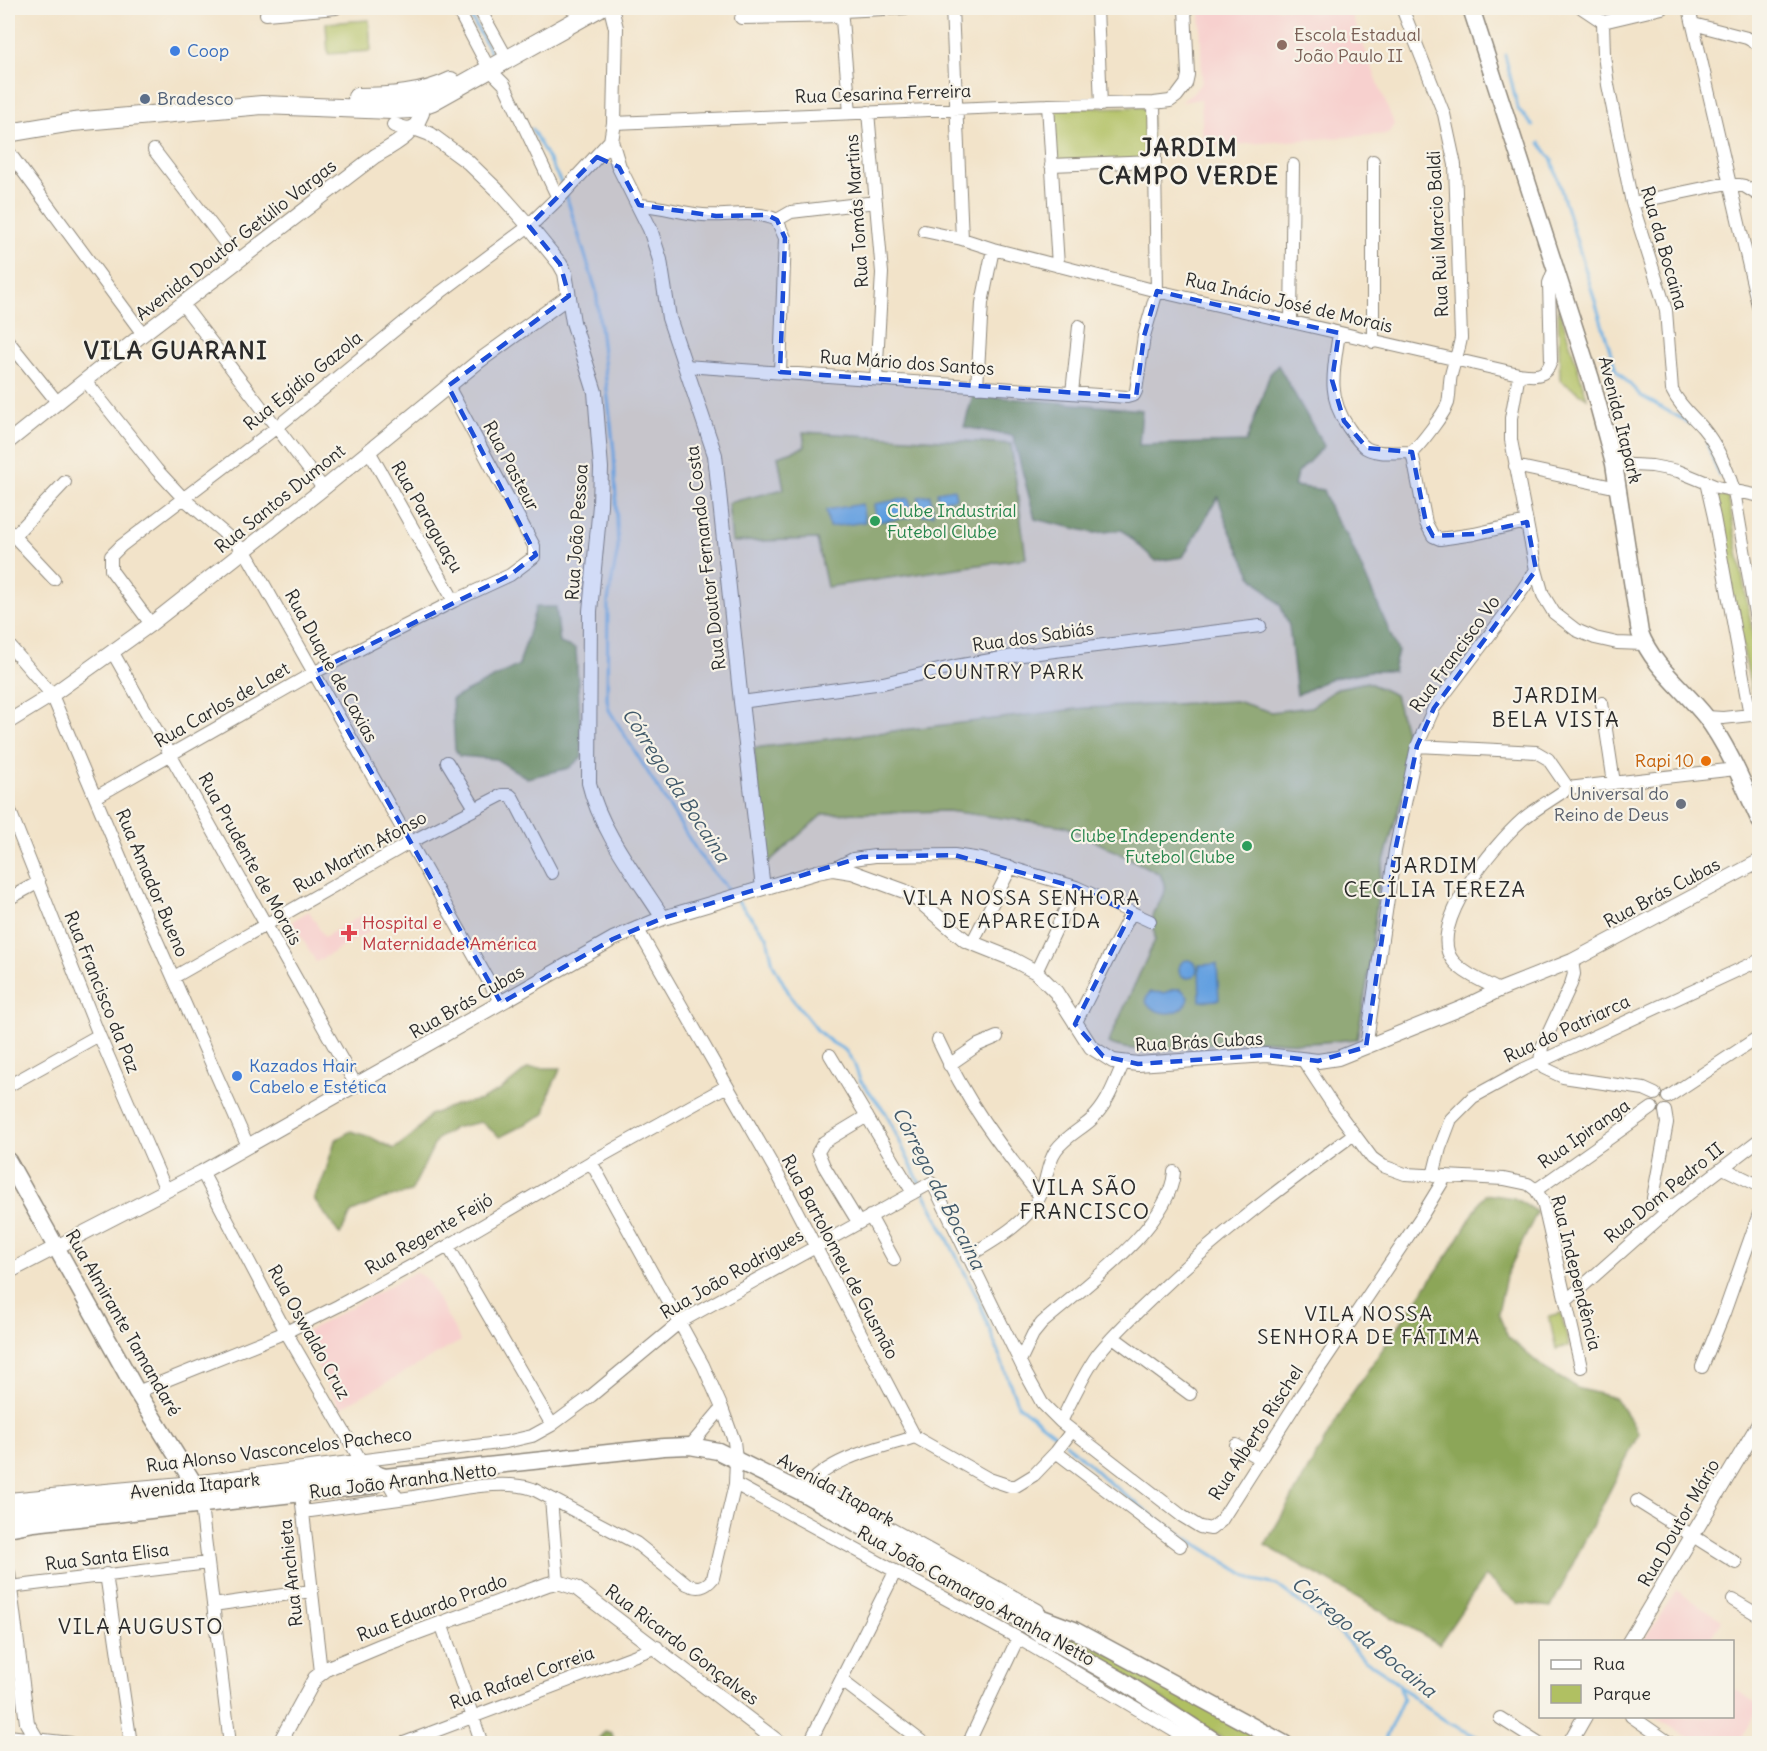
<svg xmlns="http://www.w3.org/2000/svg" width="1767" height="1751" font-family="Delius,sans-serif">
	<rect width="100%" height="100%" fill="#f7f3e8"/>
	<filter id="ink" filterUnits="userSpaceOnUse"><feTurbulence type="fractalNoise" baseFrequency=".0167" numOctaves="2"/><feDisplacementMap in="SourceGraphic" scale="12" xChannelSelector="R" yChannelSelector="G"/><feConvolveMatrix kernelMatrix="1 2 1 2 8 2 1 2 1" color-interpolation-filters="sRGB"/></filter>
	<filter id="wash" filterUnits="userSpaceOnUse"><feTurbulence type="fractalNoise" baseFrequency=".008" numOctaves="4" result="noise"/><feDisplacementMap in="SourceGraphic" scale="24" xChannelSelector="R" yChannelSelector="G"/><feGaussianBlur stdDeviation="1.35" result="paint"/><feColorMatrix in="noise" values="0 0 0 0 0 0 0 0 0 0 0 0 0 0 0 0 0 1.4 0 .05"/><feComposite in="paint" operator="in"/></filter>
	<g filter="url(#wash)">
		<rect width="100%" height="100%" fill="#f2e3c9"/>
		<path fill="#f7d0ce" d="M1200,8H1349L1394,124L1388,134L1203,147L1201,99L1180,102L1193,93L1202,82Z
			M309,911L324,937L366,913L374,929L316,962L292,921Z
			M415,1272L427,1279L461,1341L340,1408L303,1340L304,1333Z
			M1676,1590L1722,1620L1708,1641H1644Z
			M1733,1688L1759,1705V1708L1737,1743H1697L1655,1717L1732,1716Z"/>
		<path fill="#b0c062" stroke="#6e7646" stroke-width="1.5" d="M369,20L371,51L328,54L326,23Z
			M1151,107L1152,160L1053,163L1051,108Z
			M1558,305L1587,398L1560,380Z
			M803,432L1011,444L1026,558L827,587L817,539L732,542L728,503L784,489L778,456L805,447Z
			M1712,496L1728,497L1759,668V706L1755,708Z
			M1367,682L1395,695L1410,750L1407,779L1380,875L1368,977L1357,1039C1340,1040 1323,1043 1306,1043C1288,1043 1269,1040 1250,1040C1206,1041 1149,1060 1108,1043L1155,940L1153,916L1166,888L1160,874L1065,826L948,811L823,814L763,867L754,748L1085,708L1236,701L1271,712L1311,707L1338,688Z
			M1561,1313L1569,1346L1556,1349L1549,1316Z
			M1050,1627L1089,1643L1270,1743H1230Z"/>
		<path fill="#8ca658" stroke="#5c6842" stroke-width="1.5" d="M1278,365L1324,446L1297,474L1294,486L1323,490L1332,514L1348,537L1398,651L1393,671H1370L1329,679L1297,695L1289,626L1280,605L1251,575L1228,527L1218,497L1183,557L1156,561L1122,530L1095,533L1035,519L1013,436L964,427L973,395L1142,410L1139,445L1246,442L1270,374Z
			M536,607H556L560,643L576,649L582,757L569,768L527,778L496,759L459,756L455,749L452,699L519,665Z
			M528,1068H561L550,1091L545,1114L500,1137L481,1122L454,1128L437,1139L411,1192L382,1199L352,1212L340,1235L314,1199L325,1174L335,1140L351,1131L370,1137L394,1149L414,1134L430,1115L455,1105L481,1100L502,1089Z
			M1485,1194L1514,1198L1537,1212L1506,1276L1498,1313L1508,1337L1545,1369L1577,1388L1615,1398L1639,1433L1551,1607L1517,1603L1485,1576L1439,1644L1265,1545L1351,1395L1452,1249Z
			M605,1731L612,1733L614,1741L631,1737L638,1738L643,1743H595Z"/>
		<path fill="#6db1e3" stroke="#4c6e87" stroke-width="1.5" d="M954,489L956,498L938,501L937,492Z
			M930,495L933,514L921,515L918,497Z
			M909,498L912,517L876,522L874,504Z
			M862,504L865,522L829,527L826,510Z
			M1179 969a9 9 0 1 1 18 0a9 9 0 1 1-18 0Z
			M1217,964L1219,1000L1200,1001L1199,965Z
			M1174,989H1181L1188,996L1187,1003C1177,1017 1158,1015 1147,1004L1146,998L1150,992L1164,993Z"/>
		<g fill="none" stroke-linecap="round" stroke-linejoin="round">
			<path stroke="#6db1e3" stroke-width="3" d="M466,8L495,60
				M1491,8L1492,12
				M1505,55L1518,109L1533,126
				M532,129L563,186
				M1540,143L1552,160L1616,370L1641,396L1691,424
				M566,195L596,290L614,452L618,548L608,601L607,699L609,710L700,856L732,894
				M1707,443L1719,475
				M736,899L767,937L773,964L791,997L818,1031L831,1042L845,1050L854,1063L860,1080L886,1113L921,1186
				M924,1192L978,1299L1018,1405L1061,1439
				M1066,1443L1105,1479L1158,1520L1254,1580L1277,1585L1341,1634L1362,1658L1388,1675L1420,1703L1449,1723L1492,1744
				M1383,1744L1403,1699L1399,1684"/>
		</g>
	</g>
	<g filter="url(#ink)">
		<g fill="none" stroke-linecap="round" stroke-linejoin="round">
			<defs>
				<path id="minor" d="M457,8L486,63
					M479,8L504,53
					M841,8L850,113
					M952,8L962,239
					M1097,8L1101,105
					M1402,8L1444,114L1455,165L1461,338C1459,351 1454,362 1451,375C1449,384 1450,394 1448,403C1444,414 1421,444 1412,452
					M1582,8L1603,22
					M1689,8L1760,314
					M842,11L905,8
					M266,14L336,8
					M741,18L842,16
					M1603,22L1604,55L1608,85L1632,203L1666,310L1672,390C1679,405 1691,415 1702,427C1718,446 1727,467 1734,491L1760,643
					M1603,22L1662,8
					M1693,24L1747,38L1760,45
					M489,69L504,84L558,198
					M1048,105L1058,266
					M868,112L882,273L876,379
					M614,123L1048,105L1154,103L1170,101L1177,96L1186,84L1188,75L1185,8
					M154,150L239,261
					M8,151L143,334
					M1373,161V342
					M1051,165L1155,161
					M1632,203L1728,183L1744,186L1760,196
					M639,205C661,206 682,213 703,215C728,217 755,209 777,220
					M777,220L785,238L780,372
					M777,220L791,212L876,202
					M924,231L962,239L993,249L1157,291L1519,374C1534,376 1546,378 1551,361L1549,283L1552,275L1556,272
					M183,305L323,488
					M1291,322L1293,165
					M1339,333C1334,369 1326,395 1348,427C1353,434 1359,443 1366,448C1378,455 1399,452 1412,452L1426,523L1433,536L1440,539L1474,534L1527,522
					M8,341L58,403
					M685,366L1127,397L1134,395L1136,391L1144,336L1157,291L1154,103
					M1519,374L1511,418V440L1536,570L1543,595L1554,613L1576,630L1595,638L1617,643L1644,644
					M85,380L157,470L183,498L245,551L501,1003
					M977,387L982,303L993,249
					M1072,393L1079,326
					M369,451L454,601
					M1614,464L1652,466L1678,471L1717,487L1760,496
					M1515,466L1618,488
					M1706,482L1714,517L1750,715
					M8,530L54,579
					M14,536L65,482
					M151,624L111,570V556L121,546L277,427L441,292L529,226
					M8,644L52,695L130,880L248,1146
					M112,651L356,1085
					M741,702L883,683L956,666L1014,656L1260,626
					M1602,703L1614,783
					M1706,717L1723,718L1760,714
					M1417,746L1536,752L1548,759L1568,788C1553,799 1536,808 1522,820C1496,843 1425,926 1453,961C1464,974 1484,982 1499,990
					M447,762L475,808
					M1568,788L1736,769
					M96,797L315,672L454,601L510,575L534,557V546L448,386
					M8,806L99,1035L166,1190
					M833,869L853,859L875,856L954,855L981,859L1076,887L1150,921
					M8,899L39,882
					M637,928L778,1175L915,1437L989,1479L1010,1486H1016L1034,1475L1056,1452L1071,1432
					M972,943L1011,867
					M1572,961L1574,974L1571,984L1542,1047L1540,1061L1544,1068L1563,1077L1644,1089L1655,1094
					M1036,972L1076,887
					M174,977L409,843L502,795H510L513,798L552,873
					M1075,1024L1131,913
					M938,1040C966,1101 999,1145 1040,1196
					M1366,1047L1395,851L1417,746L1434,708L1510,608L1536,570
					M830,1055L913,1193
					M1303,1060L1334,1107L1372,1158L1383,1166L1405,1174L1504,1179L1528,1184L1536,1190L1543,1202L1581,1367
					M949,1065L978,1045L997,1037
					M8,1086L99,1035
					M1668,1097L1760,1036
					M1665,1111L1667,1123L1653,1198C1656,1208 1664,1206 1673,1206
					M1723,1168L1760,1186
					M202,1172L286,1332L361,1461L385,1477L398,1499
					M1433,1176L1440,1148L1451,1119L1473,1097L1524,1069L1760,960
					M1536,1190L1652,1108
					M870,1216L894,1260
					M858,1222L824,1166L818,1152L824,1142L867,1116
					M448,1246L552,1425
					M967,1257C993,1241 1024,1225 1039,1198C1047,1184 1046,1164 1056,1150C1065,1137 1080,1130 1091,1120C1108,1104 1114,1084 1123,1064
					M1566,1301L1673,1206L1760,1139
					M1113,1337L1190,1394
					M1020,1361L1033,1334L1042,1323C1082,1288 1170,1227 1174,1172
					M1702,1367L1724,1313L1760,1211
					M137,1392L286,1332L338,1306L448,1246L591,1162L727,1086
					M1061,1422C1072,1399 1083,1375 1098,1354C1113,1335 1131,1318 1149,1301C1212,1239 1283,1186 1354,1134
					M1236,1445L1260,1459
					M690,1446L722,1408
					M1056,1452L1180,1546
					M735,1484L1018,1638L1196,1744
					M810,1484L1038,1610
					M300,1486L321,1672
					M806,1488C830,1457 880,1448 915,1437
					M8,1499L193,1482L506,1442L532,1436L552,1425L591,1396L680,1322L931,1183L934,1186L1026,1374L1042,1403L1061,1422L1182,1516L1200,1527L1211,1529L1221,1521L1302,1394L1421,1217L1446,1176
					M551,1499L558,1582
					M1637,1501L1736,1563
					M201,1505L230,1744
					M303,1512C340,1507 377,1502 414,1497C447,1491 502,1478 533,1489L636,1543L687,1584C698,1589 705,1588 713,1578L735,1484L736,1459L734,1441L722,1408L703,1365L591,1162
					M106,1574L131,1744
					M10,1587L208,1563
					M1733,1600L1760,1616
					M213,1605L311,1591
					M441,1623L482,1744
					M841,1680L925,1744
					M1631,1716L1671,1744
					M1500,1718L1541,1744
					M401,1744L657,1647
					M809,1744L895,1572
					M968,1744L1018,1638"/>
				<path id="tertiary" d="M611,8L616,28L614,123L611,141L619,167L650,229L660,260L669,318L715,455L741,702L763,888
					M394,125L406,129L414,128L430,134L468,162L498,191L529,226L560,264L565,273L573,322L595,392L601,468L600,505L590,611L589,783C600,830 637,877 663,918
					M529,226L560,196L611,141
					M8,442L143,334L375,156C396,144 419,132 424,106
					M8,722L52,695L151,624L319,492L479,361L569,296
					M8,1272L202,1172L613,939L663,918L817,872L833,869L852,872L904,891L917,899L965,940L1010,958L1036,972L1056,992L1091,1047L1113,1061L1138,1064L1266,1055L1318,1061L1338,1058L1462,1008L1499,990L1572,961L1760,861
					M8,1573L27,1723L37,1740
					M1629,1642L1760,1422
					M8,1737L71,1744
					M279,1744L315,1678L328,1668L383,1645L548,1584L558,1582L576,1588L781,1744
					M1569,1744L1585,1716"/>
				<path id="secondary" d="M1471,8L1591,379L1614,464L1640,633C1653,667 1684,689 1706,717C1729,748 1744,786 1760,821
					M8,1161L137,1392L193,1482L198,1491L201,1505
					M8,1513L29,1509L373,1473L385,1477L664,1447L690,1446L718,1451L803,1493L997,1603L1040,1634L1121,1680L1219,1744
					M8,1528L34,1523L374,1485L385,1477
					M1010,1606L1074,1630L1285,1744"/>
				<path id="primary" d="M357,97C388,97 423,95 451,81
					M8,133L73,122L262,105L392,110L411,109L433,101L599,8"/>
			</defs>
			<use href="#minor" stroke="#8e877a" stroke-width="14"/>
			<use href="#tertiary" stroke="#8e877a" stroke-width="16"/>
			<use href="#secondary" stroke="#8e877a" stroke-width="19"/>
			<use href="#primary" stroke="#8e877a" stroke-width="20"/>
			<use href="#minor" stroke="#fff" stroke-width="12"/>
			<use href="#tertiary" stroke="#fff" stroke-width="14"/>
			<use href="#secondary" stroke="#fff" stroke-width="16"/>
			<use href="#primary" stroke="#fff" stroke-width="18"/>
		</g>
	</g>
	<path fill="#1d4ed8" fill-opacity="0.2" stroke="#1d4ed8" stroke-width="4.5" stroke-dasharray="12 8" stroke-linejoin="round" d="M597,157L619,167L639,205L716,216L767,215L777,220L785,238L780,372L1136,397L1144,336L1157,291L1339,333L1332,380L1344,421L1367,448L1412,452L1426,523L1433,536L1474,534L1527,522L1536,570L1434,708L1417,746L1395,851L1366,1047L1318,1061L1266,1055L1138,1064L1103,1056L1075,1024L1131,913L1076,887L954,855L862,857L663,918L613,939L501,1003L315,672L510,575L536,555L448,386L569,296L560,264L529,226Z"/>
	<circle fill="#8d6e63" stroke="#f7f3e8" stroke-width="2" cx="1282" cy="45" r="6"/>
	<g fill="#3f7fe0" stroke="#f7f3e8" stroke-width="2">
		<circle cx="175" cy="51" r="6"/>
		<circle cx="237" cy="1076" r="6"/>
	</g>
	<circle fill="#5c6f8a" stroke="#f7f3e8" stroke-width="2" cx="145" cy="99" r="6"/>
	<g fill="#2e9e5b" stroke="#f7f3e8" stroke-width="2">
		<circle cx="875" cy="521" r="6"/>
		<circle cx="1247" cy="846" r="6"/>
	</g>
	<circle fill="#e8710a" stroke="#f7f3e8" stroke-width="2" cx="1706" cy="761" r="6"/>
	<circle fill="#6b7280" stroke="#f7f3e8" stroke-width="2" cx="1681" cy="804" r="6"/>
	<path fill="#e0444e" stroke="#f7f3e8" stroke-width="2" d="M346 924h6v6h6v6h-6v6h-6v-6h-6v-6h6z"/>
	<g text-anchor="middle" stroke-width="4.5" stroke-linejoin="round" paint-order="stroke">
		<g font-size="18" fill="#785e54" stroke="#f7f3e8" text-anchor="start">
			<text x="1294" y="41">Escola Estadual<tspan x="1294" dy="21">João Paulo II</tspan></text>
		</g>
		<g font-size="18" fill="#366cbe" stroke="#f7f3e8" text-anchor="start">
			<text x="187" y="57">Coop</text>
			<text x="249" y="1072">Kazados Hair<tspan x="249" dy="21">Cabelo e Estética</tspan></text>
		</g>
		<g font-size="18" fill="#2b2b2b" stroke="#f7f3e8">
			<text transform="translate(883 94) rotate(-2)" y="6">Rua Cesarina Ferreira</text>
			<text transform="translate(857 211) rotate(-94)" y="6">Rua Tomás Martins</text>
			<text transform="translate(1438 234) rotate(-93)" y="6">Rua Rui Marcio Baldi</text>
			<text transform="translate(236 240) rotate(-38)" y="6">Avenida Doutor Getúlio Vargas</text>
			<text transform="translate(1664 248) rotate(74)" y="6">Rua da Bocaina</text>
			<text transform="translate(1289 303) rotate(13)" y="6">Rua Inácio José de Morais</text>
			<text transform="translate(907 363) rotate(4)" y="6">Rua Mário dos Santos</text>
			<text transform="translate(303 381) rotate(-39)" y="6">Rua Egídio Gazola</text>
			<text transform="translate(1620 420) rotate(76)" y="6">Avenida Itapark</text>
			<text transform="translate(511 466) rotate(62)" y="6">Rua Pasteur</text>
			<text transform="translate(280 499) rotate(-39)" y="6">Rua Santos Dumont</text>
			<text transform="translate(427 517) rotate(60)" y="6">Rua Paraguaçu</text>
			<text transform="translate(577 532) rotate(-86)" y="6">Rua João Pessoa</text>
			<text transform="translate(706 558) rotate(-97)" y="6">Rua Doutor Fernando Costa</text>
			<text transform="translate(1033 637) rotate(-8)" y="6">Rua dos Sabiás</text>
			<text transform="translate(1455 654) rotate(-54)" y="6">Rua Francisco Vo</text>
			<text transform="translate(331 666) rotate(61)" y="6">Rua Duque de Caxias</text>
			<text transform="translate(222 705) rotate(-30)" y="6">Rua Carlos de Laet</text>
			<text transform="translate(360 852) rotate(-29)" y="6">Rua Martin Afonso</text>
			<text transform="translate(250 859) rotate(61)" y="6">Rua Prudente de Morais</text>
			<text transform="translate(152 883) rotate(67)" y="6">Rua Amador Bueno</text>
			<text transform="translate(1662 893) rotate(-28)" y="6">Rua Brás Cubas</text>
			<text transform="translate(102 992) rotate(68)" y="6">Rua Francisco da Paz</text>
			<text transform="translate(467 1002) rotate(-30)" y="6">Rua Brás Cubas</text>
			<text transform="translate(1567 1029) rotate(-25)" y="6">Rua do Patriarca</text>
			<text transform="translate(1199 1042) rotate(-3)" y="6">Rua Brás Cubas</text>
			<text transform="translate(1584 1134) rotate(-35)" y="6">Rua Ipiranga</text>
			<text transform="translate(1664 1193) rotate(-39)" y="6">Rua Dom Pedro II</text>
			<text transform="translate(429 1234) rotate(-30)" y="6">Rua Regente Feijó</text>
			<text transform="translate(840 1257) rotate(62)" y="6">Rua Bartolomeu de Gusmão</text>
			<text transform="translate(1576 1273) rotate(76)" y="6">Rua Independência</text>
			<text transform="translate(732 1274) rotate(-30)" y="6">Rua João Rodrigues</text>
			<text transform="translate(123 1323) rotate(60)" y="6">Rua Almirante Tamandaré</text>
			<text transform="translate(309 1332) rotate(61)" y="6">Rua Oswaldo Cruz</text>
			<text transform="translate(1256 1433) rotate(-57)" y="6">Rua Alberto Rischel</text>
			<text transform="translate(279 1450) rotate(-7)" y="6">Rua Alonso Vasconcelos Pacheco</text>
			<text transform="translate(403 1481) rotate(-7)" y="6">Rua João Aranha Netto</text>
			<text transform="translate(195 1486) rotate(-6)" y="6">Avenida Itapark</text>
			<text transform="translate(836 1490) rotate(29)" y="6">Avenida Itapark</text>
			<text transform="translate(1679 1523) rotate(-60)" y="6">Rua Doutor Mário</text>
			<text transform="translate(107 1557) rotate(-7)" y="6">Rua Santa Elisa</text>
			<text transform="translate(291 1573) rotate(-96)" y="6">Rua Anchieta</text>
			<text transform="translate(976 1596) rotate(29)" y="6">Rua João Camargo Aranha Netto</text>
			<text transform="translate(432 1608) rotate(-21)" y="6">Rua Eduardo Prado</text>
			<text transform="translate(682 1645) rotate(37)" y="6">Rua Ricardo Gonçalves</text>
			<text transform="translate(522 1678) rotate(-20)" y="6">Rua Rafael Correia</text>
		</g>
		<g font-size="18" fill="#4e5e75" stroke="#f7f3e8" text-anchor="start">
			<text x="157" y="105">Bradesco</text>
		</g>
		<g font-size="18" fill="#27864d" stroke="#f7f3e8" text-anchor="start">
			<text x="887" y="517">Clube Industrial<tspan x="887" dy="21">Futebol Clube</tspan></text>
			<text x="1235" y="842" text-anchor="end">Clube Independente<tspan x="1235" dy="21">Futebol Clube</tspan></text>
		</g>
		<g font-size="18" fill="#c56008" stroke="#f7f3e8" text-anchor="end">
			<text x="1694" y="767">Rapi 10</text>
		</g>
		<g font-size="18" fill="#5b616d" stroke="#f7f3e8" text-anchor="end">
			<text x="1669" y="800">Universal do<tspan x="1669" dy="21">Reino de Deus</tspan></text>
		</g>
		<g font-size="18" fill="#be3a42" stroke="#f7f3e8" text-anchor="start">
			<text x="362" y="929">Hospital e<tspan x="362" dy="21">Maternidade América</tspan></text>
		</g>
		<g font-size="20" letter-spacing="1.5" fill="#2b2b2b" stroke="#f7f3e8">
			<text x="1004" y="679">COUNTRY PARK</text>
			<text x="1022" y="905">VILA NOSSA SENHORA<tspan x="1022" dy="23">DE APARECIDA</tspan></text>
			<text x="1369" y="1321">VILA NOSSA<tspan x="1369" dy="23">SENHORA DE FÁTIMA</tspan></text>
		</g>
		<g font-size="20" font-style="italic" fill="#425a6b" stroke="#f7f3e8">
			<text transform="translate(676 785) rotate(57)" y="7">Córrego da Bocaina</text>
			<text transform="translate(939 1188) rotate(63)" y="7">Córrego da Bocaina</text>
			<text transform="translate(1364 1637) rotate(39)" y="7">Córrego da Bocaina</text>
		</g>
		<g font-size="21" letter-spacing="1.5" fill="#2b2b2b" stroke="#f7f3e8">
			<text x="1556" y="703">JARDIM<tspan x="1556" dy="24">BELA VISTA</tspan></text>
			<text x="1435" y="873">JARDIM<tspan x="1435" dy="24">CECÍLIA TEREZA</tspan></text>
			<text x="1085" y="1195">VILA SÃO<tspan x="1085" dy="24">FRANCISCO</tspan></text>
			<text x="141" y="1634">VILA AUGUSTO</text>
		</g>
		<g font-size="24" font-weight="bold" letter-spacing="1.5" fill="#2b2b2b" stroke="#f7f3e8">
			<text x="1189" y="156">JARDIM<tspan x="1189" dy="28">CAMPO VERDE</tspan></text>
			<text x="176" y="359">VILA GUARANI</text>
		</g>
	</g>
	<rect width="1767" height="1751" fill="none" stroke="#f7f3e8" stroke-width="30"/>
	<rect x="1539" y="1640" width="195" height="78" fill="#f7f3e8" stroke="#a5a39c" stroke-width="1.5"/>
	<rect x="1551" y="1660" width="30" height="9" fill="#ffffff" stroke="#a5a39c" stroke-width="1.5"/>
	<text x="1593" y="1670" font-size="18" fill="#2b2b2b">Rua</text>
	<rect x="1551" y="1685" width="30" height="18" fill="#b0c062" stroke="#a5a39c" stroke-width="1.5"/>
	<text x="1593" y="1700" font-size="18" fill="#2b2b2b">Parque</text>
</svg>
